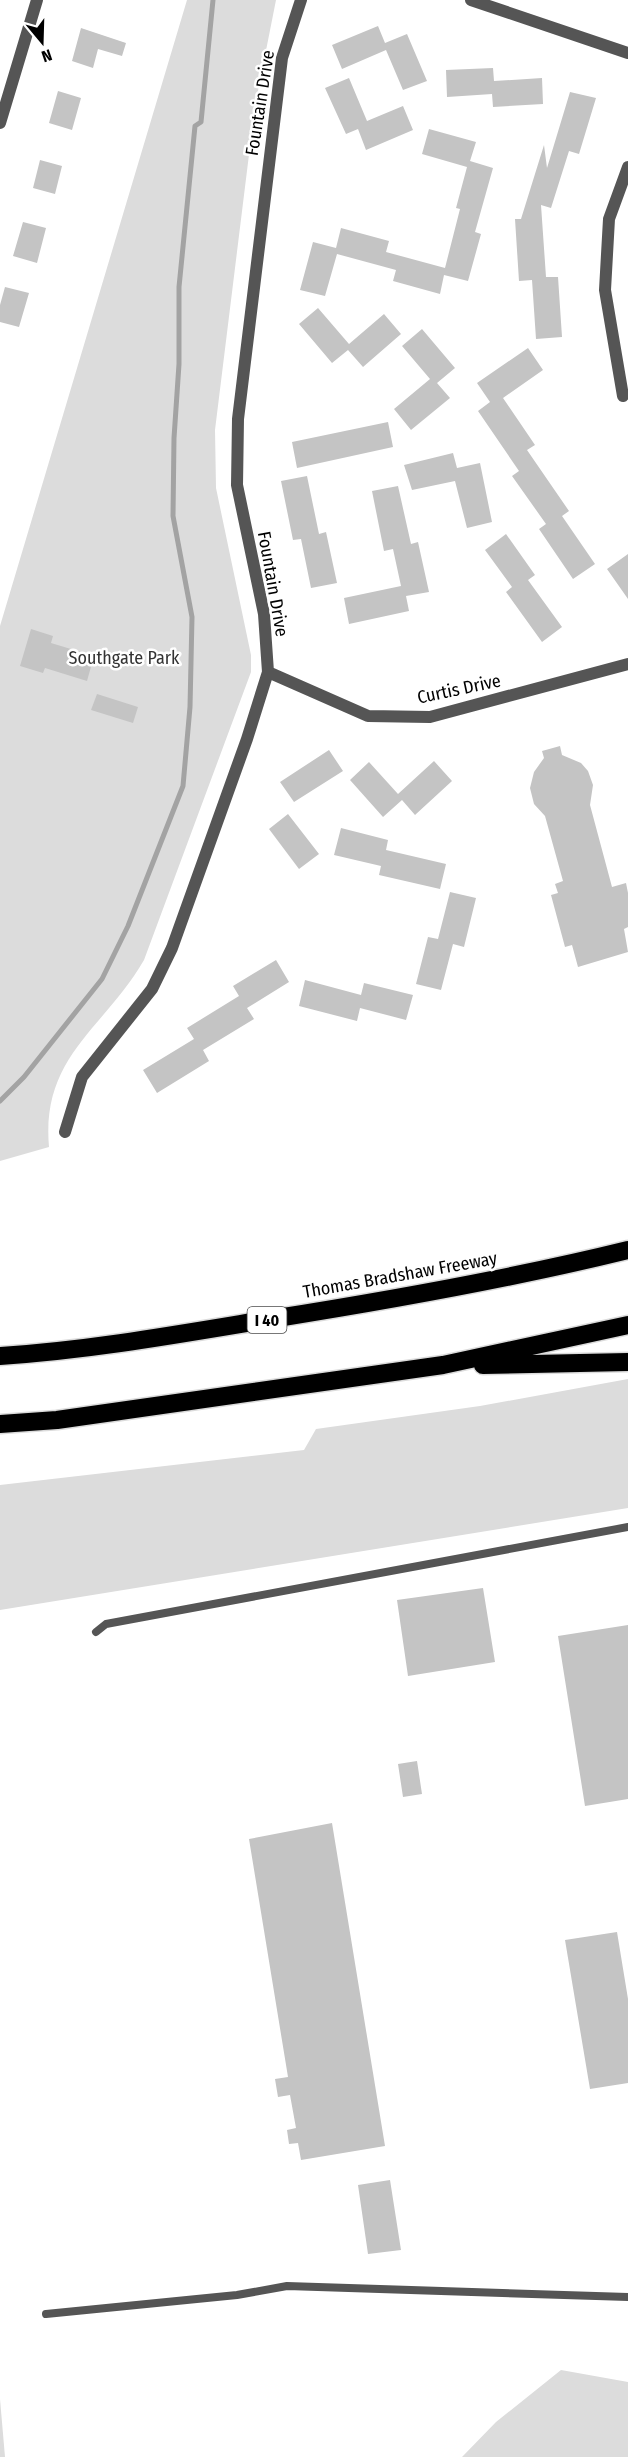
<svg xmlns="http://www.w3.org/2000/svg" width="628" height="2457" font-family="'Fira Sans Condensed',sans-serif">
	<rect width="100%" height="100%" fill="#fff"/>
	<path fill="#dcdcdc" d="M187,0H276L255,106L215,430L216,488L251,655V672L144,960C104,1029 41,1056 49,1147L0,1161V626Z
		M628,1379V1508L0,1610V1485L304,1450L316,1429L480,1406Z
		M561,2370L628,2382V2457H462L496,2422Z
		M0,2399L5,2457H0Z"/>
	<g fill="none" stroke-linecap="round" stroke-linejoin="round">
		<path stroke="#a3a3a3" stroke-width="5" d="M0,1101L24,1077L102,979L128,926L183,786L190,707L192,617L173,516L174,438L179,364V287L195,126L201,122L213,0"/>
	</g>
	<path fill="#c4c4c4" d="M378,26L385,43L407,34L427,81L403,90L386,50L342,69L332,45Z
		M81,28L126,43L122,56L98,49L93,68L72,61Z
		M493,68L494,81L542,78L543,104L493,107L492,94L447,97L446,70Z
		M349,78L367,121L403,106L413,130L366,150L358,129L346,134L325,88Z
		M58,91L81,98L72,130L49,123Z
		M570,92L596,98L579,154L569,151L551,208L541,205L546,277H558L562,337L536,339L532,280L519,281L515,219H521L544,145L547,168Z
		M429,129L476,142L470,161L493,168L475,232L481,234L468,281L444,275L440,294L393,281L396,270L337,254L325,296L300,290L313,242L336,248L341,228L389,241L386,252L445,268L460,209L456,208L467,167L422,154Z
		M40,160L62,166L55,194L33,188Z
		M23,222L46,228L37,263L13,256Z
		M5,287L29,293L19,327L0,322V305Z
		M318,308L349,344L384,314L401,334L363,367L348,350L332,363L299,324Z
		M422,329L455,368L437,383L450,398L411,430L394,409L430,379L402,346Z
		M528,348L543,370L503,398L535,445L527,450L569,511L562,516L595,564L573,579L539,529L546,524L512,476L519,471L478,411L490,402L477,383Z
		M388,422L393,447L297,468L292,442Z
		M453,453L457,468L480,463L492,522L467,528L455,481L412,490L404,465Z
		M307,476L319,534L326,532L337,583L311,588L301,539L293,540L281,481Z
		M398,486L411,544L418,542L429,592L406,596L409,611L349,624L344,598L401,586L393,549L384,551L372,491Z
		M506,534L535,575L528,580L562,627L542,642L506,592L512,587L485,550Z
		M628,554V599L607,569Z
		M31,629L53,636L51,643L94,656L87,681L45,668L43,673L20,666Z
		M97,694L138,707L133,723L91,710Z
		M560,746L562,755L581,763L588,771L593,785L590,805L612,887L626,883L628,893V927L624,929L628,952L578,967L572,945L565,947L551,895L558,893L555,884L563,881L545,816L534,804L530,788L534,772L544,758L542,751Z
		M329,750L343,771L294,802L280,782Z
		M434,761L452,781L415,815L402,800L383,817L350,780L369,762L398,794Z
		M288,814L319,854L299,869L269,829Z
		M341,828L388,840L386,850L446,864L440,889L379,875L381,866L334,855Z
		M450,892L476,898L464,947L453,944L441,990L416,984L428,937L438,939Z
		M276,960L289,982L247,1008L254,1019L203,1050L209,1061L157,1093L143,1070L194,1039L187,1028L239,996L233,986Z
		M305,980L361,995L364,983L413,995L406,1020L360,1008L357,1021L299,1006Z
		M483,1588L495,1662L408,1676L397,1600Z
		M628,1625V1799L585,1806L558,1636Z
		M417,1761L422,1794L403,1797L398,1764Z
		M332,1823L385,2146L301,2160L298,2143L289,2144L287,2130L296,2128L290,2095L278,2097L275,2079L288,2077L249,1839Z
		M617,1932L628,1999V2083L590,2089L565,1940Z
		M390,2180L401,2250L368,2254L358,2185Z"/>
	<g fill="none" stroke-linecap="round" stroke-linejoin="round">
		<defs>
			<path id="motorway" d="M0,1356C91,1350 180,1334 271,1319C391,1300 510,1279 628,1250
				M483,1365L628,1362
				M0,1424L57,1420L443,1365L628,1325"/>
		</defs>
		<use href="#motorway" stroke="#dbdbdb" stroke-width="21"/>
		<path stroke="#555" stroke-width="8" d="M96,1632L106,1624L628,1527
			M46,2314L237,2295L287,2286L628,2297"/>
		<path stroke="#555" stroke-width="12" d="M471,0L628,53
			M0,123L37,0
			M623,396L605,290L609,219L628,167
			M268,672L368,716L430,717L628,664
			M65,1132L82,1077L152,989L172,948L247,739L268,672L264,614L237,485L238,419L282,58L301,0"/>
		<use href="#motorway" stroke="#000" stroke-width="18"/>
	</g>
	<g text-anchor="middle" stroke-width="5" stroke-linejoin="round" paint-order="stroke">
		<rect fill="#fff" stroke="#4c4c4c" stroke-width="1.5" x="247.5" y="1307" width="39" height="26" rx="4.5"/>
		<g font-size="16" font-weight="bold" fill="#000">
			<text x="267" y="1326">I 40</text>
		</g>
		<g font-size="18" fill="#000" stroke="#fff">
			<text transform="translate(260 103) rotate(-81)" y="6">Fountain Drive</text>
			<text transform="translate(273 584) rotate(80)" y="6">Fountain Drive</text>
			<text transform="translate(459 689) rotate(-12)" y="6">Curtis Drive</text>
			<text transform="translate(400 1275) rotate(-10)" y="6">Thomas Bradshaw Freeway</text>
		</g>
		<g font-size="18" fill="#333" stroke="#fff">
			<text x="124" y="664">Southgate Park</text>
		</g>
	</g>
	<g transform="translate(42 42) rotate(161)" stroke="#ffffff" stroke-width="4.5" paint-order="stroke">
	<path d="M0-4.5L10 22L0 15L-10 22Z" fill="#000000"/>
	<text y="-9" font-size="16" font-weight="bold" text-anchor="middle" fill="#000000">N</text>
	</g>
</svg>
